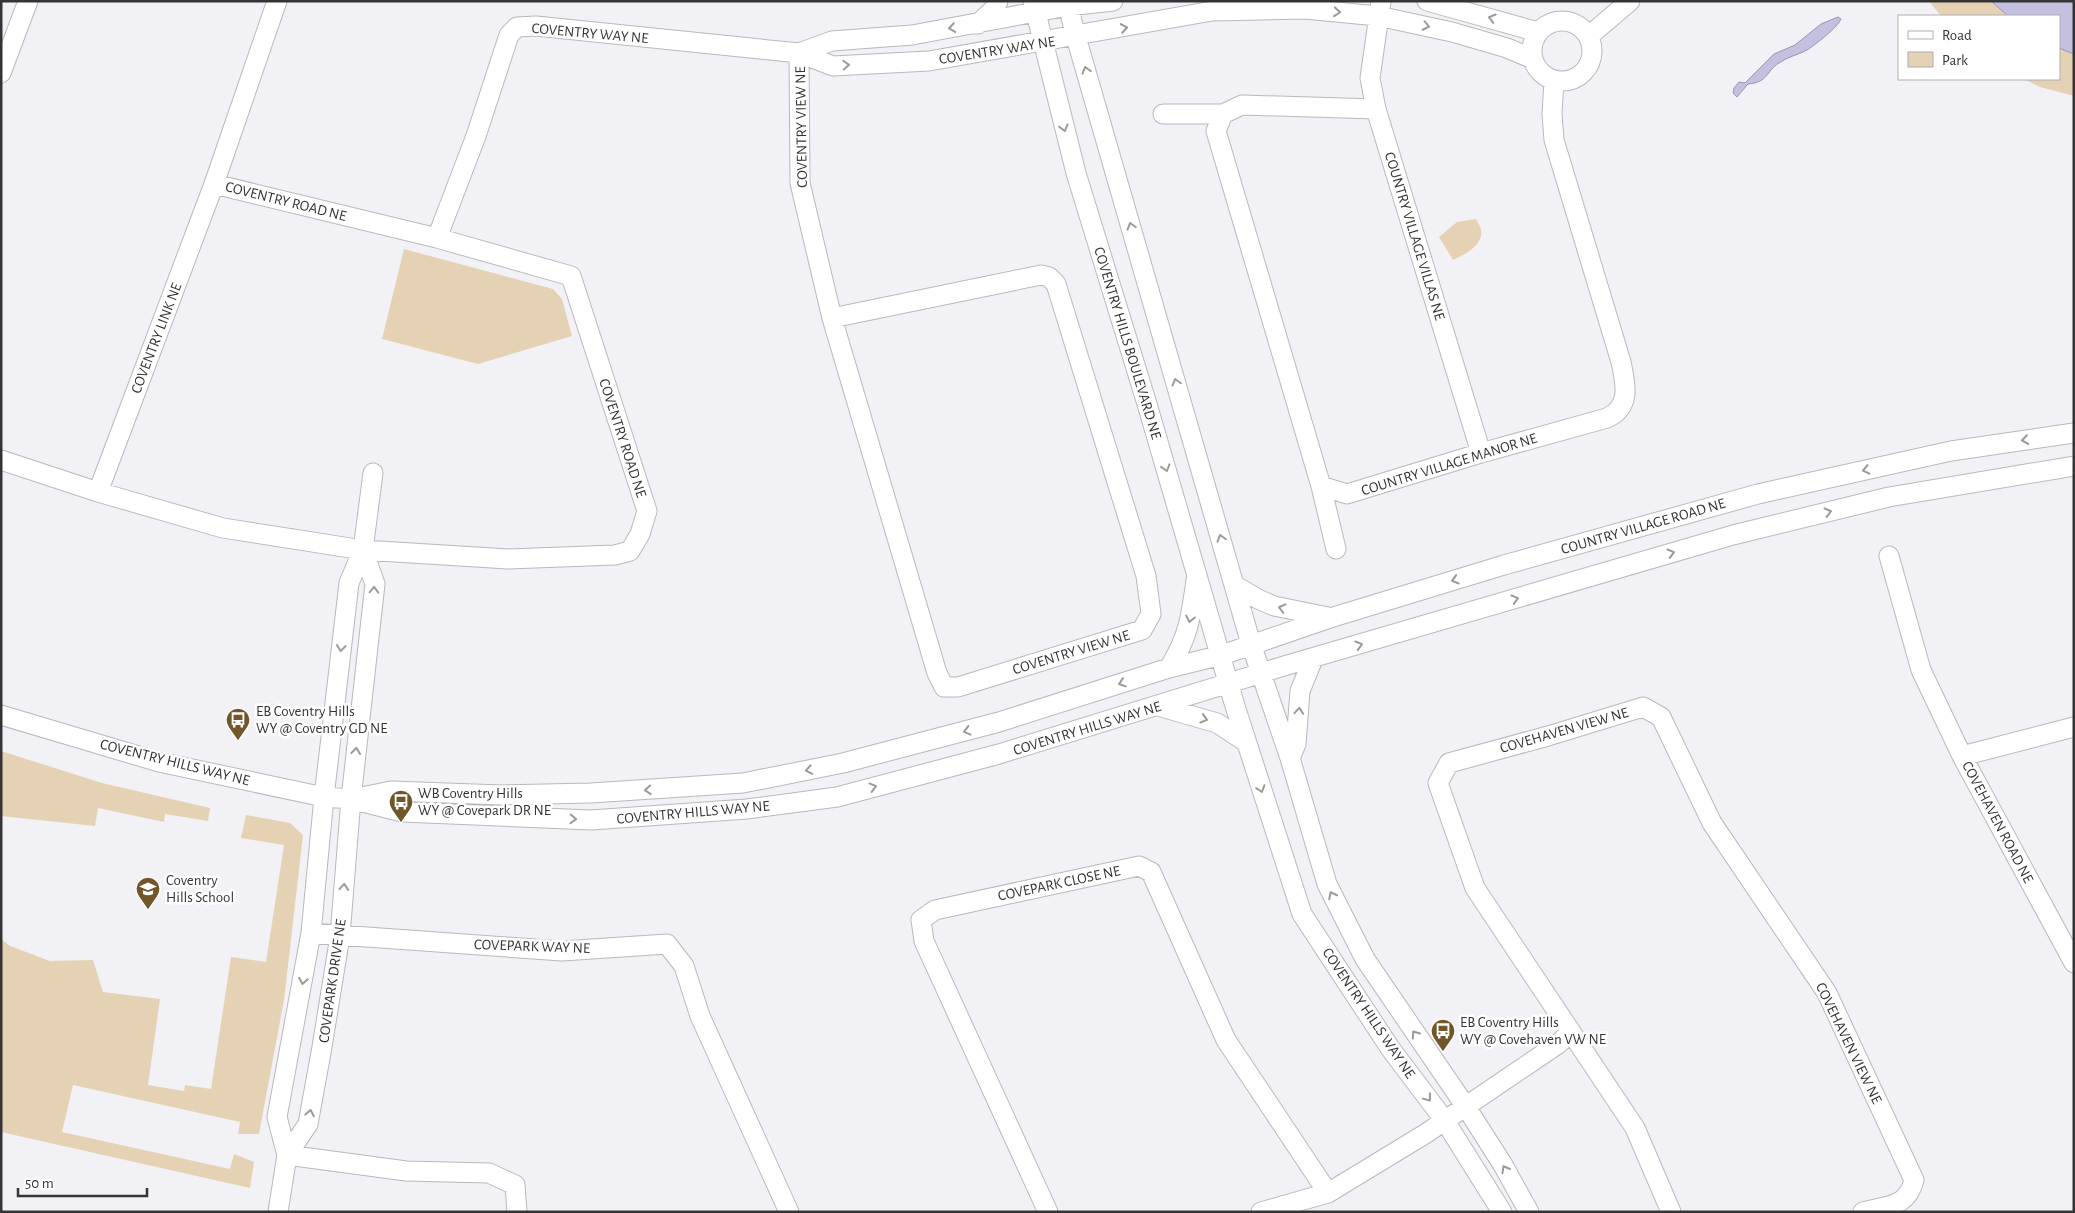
<svg xmlns="http://www.w3.org/2000/svg" width="2075" height="1213" font-family="'Alegreya Sans',sans-serif">
	<rect width="100%" height="100%" fill="#f2f1f6"/>
	<path fill="#e5d2b5" d="M1929,1H2074V96L2040,87L2024,79H2059V16H1941Z
		M1476,219C1477,222 1481,227 1481,230C1484,245 1464,255 1453,260L1439,237L1457,222Z
		M404,249L553,289L562,299L572,336L478,364L382,339Z
		M1,751L102,783L210,808L208,821L165,814L164,822L98,808L95,826L1,816Z
		M246,815L290,823L303,835L284,1000L259,1134H238L240,1122L73,1085L62,1132L230,1169L234,1154L254,1162L250,1188L1,1132V939L10,946L50,961L93,960L103,992L160,999L148,1085L184,1091L185,1085L211,1089L231,957L266,962L284,845L241,838Z"/>
	<path fill="#c4c0e0" stroke="#9996ad" d="M1991,1H2074V54L2059,48V16H2008Z
		M1838,17L1841,19C1838,27 1815,45 1807,50C1798,55 1787,57 1779,63C1765,72 1769,82 1748,84L1737,97L1733,93L1734,88L1739,82L1745,83L1774,54L1795,45L1821,24Z"/>
	<g fill="none" stroke-linecap="round" stroke-linejoin="round">
		<defs>
			<path id="minor" d="M1033,1L1076,173L1147,404L1235,706L1302,914L1390,1048L1445,1121L1502,1212
				M1067,1L1076,37L1251,644L1290,758L1327,884L1365,959L1466,1107L1503,1165L1529,1212
				M1381,1L1370,78L1376,109L1481,453
				M1427,1L1538,32
				M1532 51a30 30 0 1 1 60 0a30 30 0 1 1-60 0Z
				M978,24L995,8L998,1
				M1589,36L1630,1
				M799,53L800,183L832,318L937,673L944,687H958L1142,630L1151,614L1146,576L1056,284L1049,277L1041,275L832,318
				M799,53L832,41L912,35L1068,6L1113,1
				M1,73L28,1
				M1163,114H1223L1242,105L1376,109
				M1223,114L1216,131L1321,486L1347,494L1481,453L1607,418C1631,407 1626,385 1621,362L1554,140L1552,114L1554,80
				M437,238L476,136L509,35L517,27L536,26L799,53L833,66L929,61L1212,11L1305,9L1378,16L1452,32L1507,48L1533,59
				M1,460L98,492L223,528L363,550L508,559L615,555L630,551L640,534L647,511L571,276L437,238L214,184
				M1321,486L1336,549
				M98,492L214,184L277,1
				M1889,556L1921,670L1962,756L2074,963
				M1234,585L1258,599L1274,606L1328,617
				M1169,668C1189,636 1191,616 1196,580
				M1158,706L1217,723L1246,742
				M1,715L159,762L324,797L351,799L402,812L591,820L747,809L837,797L999,754L1284,666L1733,535L1889,497L2074,466
				M1962,756L2074,727
				M1290,758L1296,744L1300,691L1313,659
				M357,798L391,791L502,795L591,793L743,783L843,763L999,722L1169,668L1222,655L1330,618L1504,565L1758,494L1951,451L2074,433
				M311,933L562,951L667,944L684,966L700,1016L789,1212
				M287,1155L308,1124L322,1047L340,936L351,799L375,584L363,550
				M287,1155L406,1171L489,1173L515,1185L517,1212
				M278,1212L287,1155L277,1117L311,933L324,797L349,583L363,550L373,473
				M1048,1212L924,941L921,920L935,910L1139,866L1151,872L1226,1040L1328,1193
				M1261,1212L1328,1193L1425,1134L1558,1044L1571,1032
				M1671,1212L1635,1128L1475,888L1438,783L1449,763L1548,736L1643,707L1661,717L1712,823L1827,993L1914,1180C1907,1208 1888,1205 1863,1212"/>
		</defs>
		<use href="#minor" stroke="#b9b8bd" stroke-width="21"/>
		<use href="#minor" stroke="#fff" stroke-width="19"/>
	</g>
	<defs><path id="oneway-chevron" d="M-2-3.5L2.5 0L-2 3.5" fill="none" stroke-width="1.6" stroke-linecap="round" stroke-linejoin="round" transform="scale(1.25)"/></defs>
	<g stroke="#9a9a9a">
		<use href="#oneway-chevron" transform="translate(1337 12) rotate(5)"/>
		<use href="#oneway-chevron" transform="translate(1492 18) rotate(-164)"/>
		<use href="#oneway-chevron" transform="translate(1426 26) rotate(12)"/>
		<use href="#oneway-chevron" transform="translate(952 28) rotate(171)"/>
		<use href="#oneway-chevron" transform="translate(1124 28) rotate(-10)"/>
		<use href="#oneway-chevron" transform="translate(846 65) rotate(-3)"/>
		<use href="#oneway-chevron" transform="translate(1086 70) rotate(-106)"/>
		<use href="#oneway-chevron" transform="translate(1064 128) rotate(75)"/>
		<use href="#oneway-chevron" transform="translate(1131 226) rotate(-106)"/>
		<use href="#oneway-chevron" transform="translate(1176 382) rotate(-106)"/>
		<use href="#oneway-chevron" transform="translate(2025 440) rotate(172)"/>
		<use href="#oneway-chevron" transform="translate(1166 468) rotate(73)"/>
		<use href="#oneway-chevron" transform="translate(1866 470) rotate(167)"/>
		<use href="#oneway-chevron" transform="translate(1828 512) rotate(-14)"/>
		<use href="#oneway-chevron" transform="translate(1221 538) rotate(-106)"/>
		<use href="#oneway-chevron" transform="translate(1671 553) rotate(-16)"/>
		<use href="#oneway-chevron" transform="translate(1455 580) rotate(163)"/>
		<use href="#oneway-chevron" transform="translate(374 590) rotate(-88)"/>
		<use href="#oneway-chevron" transform="translate(1515 599) rotate(-16)"/>
		<use href="#oneway-chevron" transform="translate(1282 608) rotate(-166)"/>
		<use href="#oneway-chevron" transform="translate(1190 619) rotate(102)"/>
		<use href="#oneway-chevron" transform="translate(1359 645) rotate(-16)"/>
		<use href="#oneway-chevron" transform="translate(341 648) rotate(97)"/>
		<use href="#oneway-chevron" transform="translate(1122 683) rotate(162)"/>
		<use href="#oneway-chevron" transform="translate(1299 711) rotate(-86)"/>
		<use href="#oneway-chevron" transform="translate(1204 719) rotate(17)"/>
		<use href="#oneway-chevron" transform="translate(967 731) rotate(165)"/>
		<use href="#oneway-chevron" transform="translate(356 751) rotate(-84)"/>
		<use href="#oneway-chevron" transform="translate(809 770) rotate(169)"/>
		<use href="#oneway-chevron" transform="translate(873 787) rotate(-15)"/>
		<use href="#oneway-chevron" transform="translate(1261 789) rotate(72)"/>
		<use href="#oneway-chevron" transform="translate(648 790) rotate(176)"/>
		<use href="#oneway-chevron" transform="translate(573 819) rotate(2)"/>
		<use href="#oneway-chevron" transform="translate(344 887) rotate(-85)"/>
		<use href="#oneway-chevron" transform="translate(1332 895) rotate(-117)"/>
		<use href="#oneway-chevron" transform="translate(303 981) rotate(100)"/>
		<use href="#oneway-chevron" transform="translate(1415 1034) rotate(-125)"/>
		<use href="#oneway-chevron" transform="translate(1428 1098) rotate(53)"/>
		<use href="#oneway-chevron" transform="translate(310 1113) rotate(-79)"/>
		<use href="#oneway-chevron" transform="translate(1505 1169) rotate(-120)"/>
	</g>
	<defs>
		<symbol id="bus-pin" viewBox="-11 -11 22 30"><path d="M0 17L-7.5 6A9.5 9.5 0 1 1 7.5 6Z" fill="#715629" stroke="#fff"/><path d="M-5-6H5V4H4V6H2V4H-2V6H-4V4H-5ZM-3.5-4V0h7V-4ZM-3.5 1.2v1.5H-2V1.2ZM2 1.2v1.5H3.5V1.2Z" fill="#fff"/></symbol>
		<symbol id="school-pin" viewBox="-11 -11 22 30"><path d="M0 17L-7.5 6A9.5 9.5 0 1 1 7.5 6Z" fill="#715629" stroke="#fff"/><path d="M0-5L7-2L0 1L-7-2ZM-4 1L0 2.5L4 1V4Q0 6-4 4Z" fill="#fff"/></symbol>
	</defs>
	<g fill-rule="evenodd">
		<use href="#bus-pin" x="224" y="706" width="28" height="38"/>
		<use href="#bus-pin" x="387" y="788" width="28" height="38"/>
		<use href="#school-pin" x="134" y="875" width="28" height="38"/>
		<use href="#bus-pin" x="1429" y="1017" width="28" height="38"/>
	</g>
	<g text-anchor="middle" stroke-width="5" stroke-linejoin="round" paint-order="stroke">
		<g font-size="15" fill="#343436" stroke="#fff">
			<text transform="translate(590 33) rotate(5)" y="5">COVENTRY WAY NE</text>
			<text transform="translate(997 50) rotate(-9)" y="5">COVENTRY WAY NE</text>
			<text transform="translate(801 127) rotate(-91)" y="5">COVENTRY VIEW NE</text>
			<text transform="translate(286 201) rotate(14)" y="5">COVENTRY ROAD NE</text>
			<text transform="translate(1415 236) rotate(73)" y="5">COUNTRY VILLAGE VILLAS NE</text>
			<text transform="translate(156 338) rotate(-69)" y="5">COVENTRY LINK NE</text>
			<text transform="translate(1128 343) rotate(73)" y="5">COVENTRY HILLS BOULEVARD NE</text>
			<text transform="translate(623 438) rotate(72)" y="5">COVENTRY ROAD NE</text>
			<text transform="translate(1449 464) rotate(-17)" y="5">COUNTRY VILLAGE MANOR NE</text>
			<text transform="translate(1643 526) rotate(-16)" y="5">COUNTRY VILLAGE ROAD NE</text>
			<text transform="translate(1071 652) rotate(-17)" y="5">COVENTRY VIEW NE</text>
			<text transform="translate(1087 728) rotate(-17)" y="5">COVENTRY HILLS WAY NE</text>
			<text transform="translate(1564 730) rotate(-16)" y="5">COVEHAVEN VIEW NE</text>
			<text transform="translate(175 762) rotate(14)" y="5">COVENTRY HILLS WAY NE</text>
			<text transform="translate(693 812) rotate(-5)" y="5">COVENTRY HILLS WAY NE</text>
			<text transform="translate(1998 822) rotate(62)" y="5">COVEHAVEN ROAD NE</text>
			<text transform="translate(1059 883) rotate(-12)" y="5">COVEPARK CLOSE NE</text>
			<text transform="translate(532 946) rotate(2)" y="5">COVEPARK WAY NE</text>
			<text transform="translate(332 981) rotate(-82)" y="5">COVEPARK DRIVE NE</text>
			<text transform="translate(1369 1013) rotate(56)" y="5">COVENTRY HILLS WAY NE</text>
			<text transform="translate(1849 1043) rotate(64)" y="5">COVEHAVEN VIEW NE</text>
		</g>
		<g font-size="15" fill="#343436" stroke="#fff" text-anchor="start">
			<text x="256" y="716">EB Coventry Hills<tspan x="256" dy="17">WY @ Coventry GD NE</tspan></text>
			<text x="418" y="798">WB Coventry Hills<tspan x="418" dy="17">WY @ Covepark DR NE</tspan></text>
			<text x="166" y="885">Coventry<tspan x="166" dy="17">Hills School</tspan></text>
			<text x="1460" y="1027">EB Coventry Hills<tspan x="1460" dy="17">WY @ Covehaven VW NE</tspan></text>
		</g>
	</g>
	<rect width="2075" height="1213" fill="none" stroke="#343436" stroke-width="5"/>
	<rect x="1898" y="15" width="162" height="65" fill="#ffffff" stroke="#aeaeaf"/>
	<rect x="1908" y="31" width="25" height="8" fill="#ffffff" stroke="#aeaeaf"/>
	<text x="1942" y="40" font-size="15" fill="#343436">Road</text>
	<rect x="1908" y="52" width="25" height="15" fill="#e5d2b5" stroke="#aeaeaf"/>
	<text x="1942" y="65" font-size="15" fill="#343436">Park</text>
	<path d="M18 1188v8h129v-8" fill="none" stroke="#343436" stroke-width="2.5"/>
	<text x="25" y="1188" font-size="15" fill="#343436" stroke="#ffffff" stroke-width="4" paint-order="stroke">50 m</text>
</svg>
